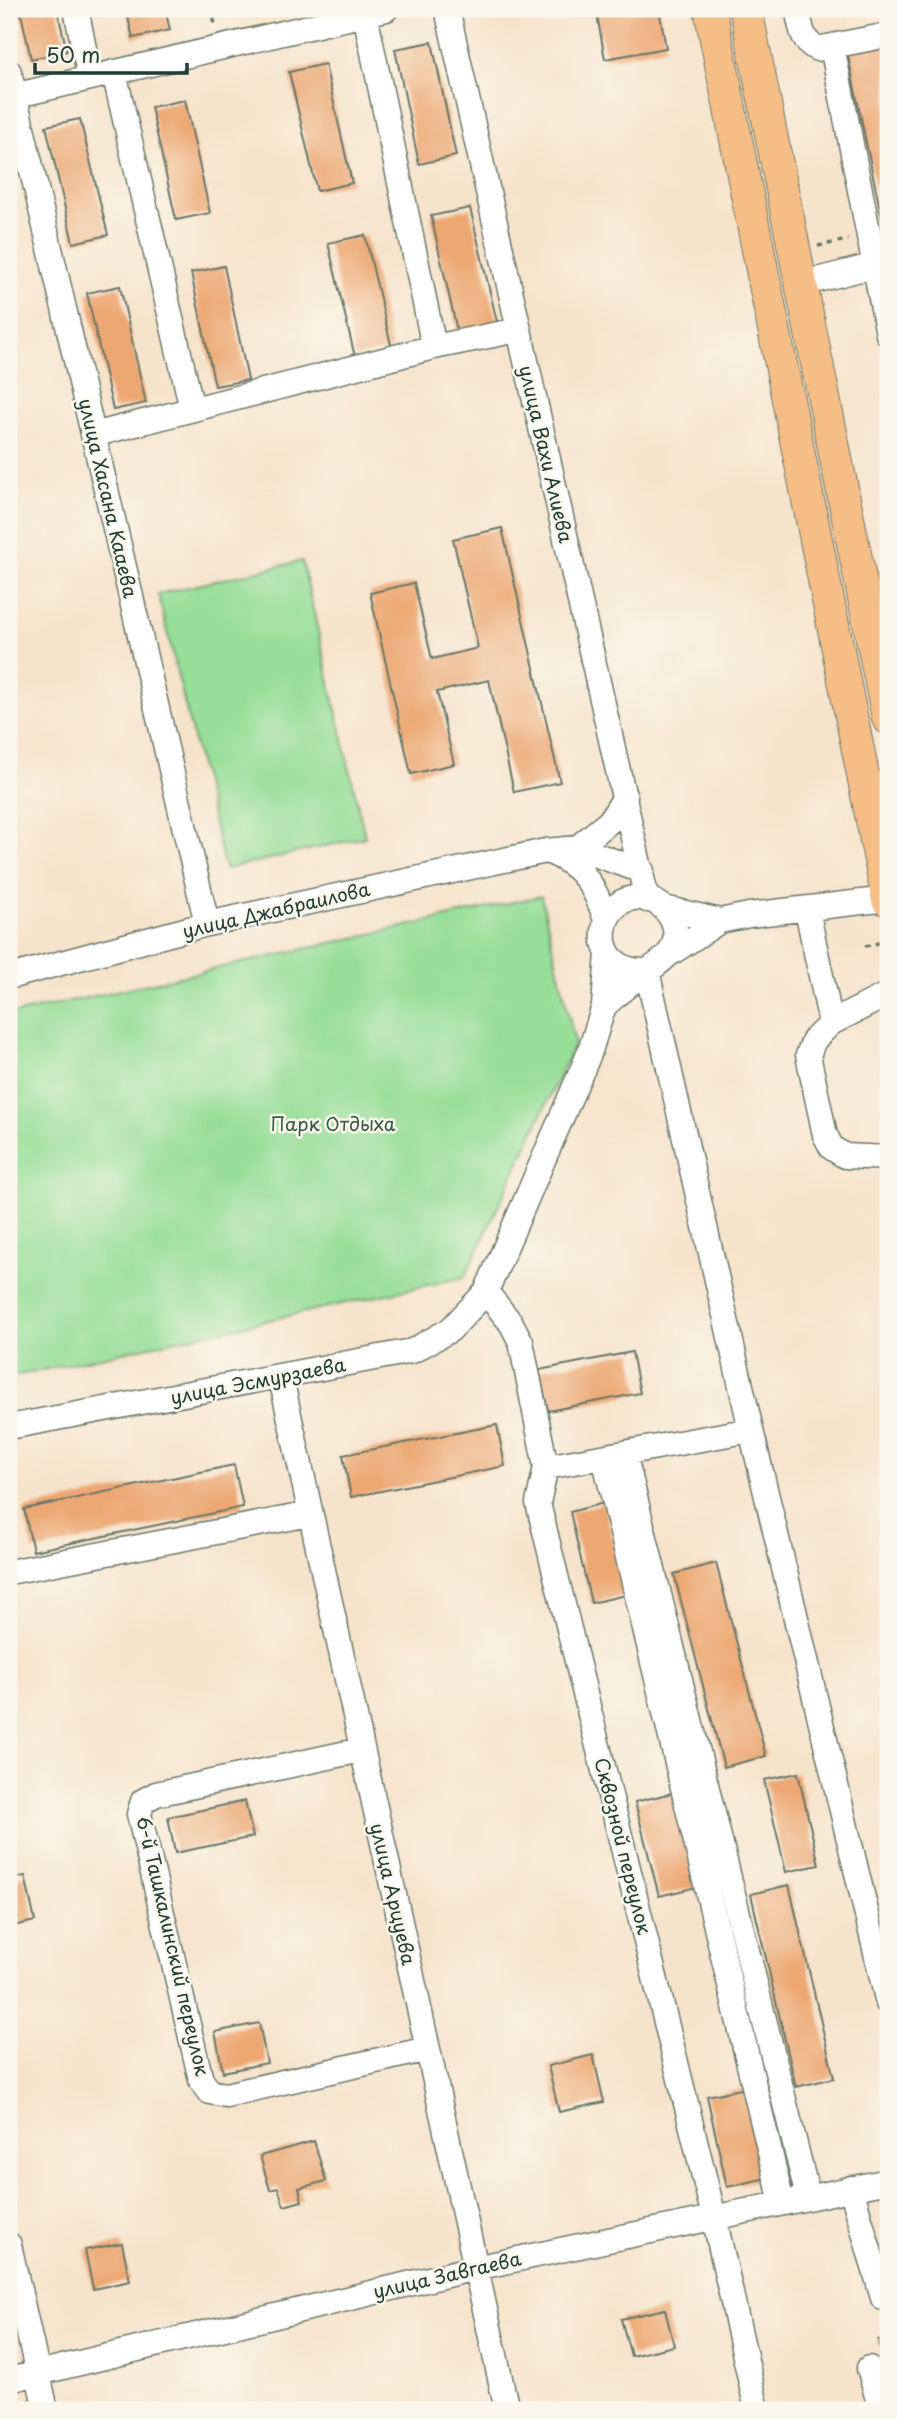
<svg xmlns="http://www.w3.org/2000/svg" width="897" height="2419" font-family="'Playpen Sans',sans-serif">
	<rect width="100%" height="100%" fill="#fbf7ec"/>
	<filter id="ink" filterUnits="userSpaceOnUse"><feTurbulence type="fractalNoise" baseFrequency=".0143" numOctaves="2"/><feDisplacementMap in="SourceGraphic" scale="14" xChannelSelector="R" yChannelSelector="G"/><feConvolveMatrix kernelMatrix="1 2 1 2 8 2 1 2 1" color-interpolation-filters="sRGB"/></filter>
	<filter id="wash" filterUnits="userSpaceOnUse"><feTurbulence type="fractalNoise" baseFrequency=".00686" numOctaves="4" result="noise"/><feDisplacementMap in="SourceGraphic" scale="28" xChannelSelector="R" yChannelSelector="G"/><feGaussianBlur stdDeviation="1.57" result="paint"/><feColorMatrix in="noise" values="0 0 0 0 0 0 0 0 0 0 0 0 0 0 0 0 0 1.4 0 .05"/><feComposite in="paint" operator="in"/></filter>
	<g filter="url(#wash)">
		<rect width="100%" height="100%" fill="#f6e3cb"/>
		<path fill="#97de98" stroke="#5b8e66" stroke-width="2" d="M302,561L365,837L225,869L158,594Z
			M541,896L575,1043L465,1277L9,1377V1015Z"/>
		<g id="blocks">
			<path fill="#eca772" d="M20,9H57L67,51L31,59Z
				M126,9H165L170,30L133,38Z
				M596,9H659L666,48L605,59Z
				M884,38L888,57L887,243L846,46Z
				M432,42L456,156L419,164L395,49Z
				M325,64L352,183L317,191L289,72Z
				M185,100L210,213L176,220L151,107Z
				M80,119L108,235L73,243L46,126Z
				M470,208L498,326L458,335L431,216Z
				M365,235L392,349L355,357L328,243Z
				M224,266L248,380L215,386L191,273Z
				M120,286L146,403L113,410L87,293Z
				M502,528L560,782L514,792L489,680L437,692L454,764L411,774L370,593L414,583L432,659L478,648L453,539Z
				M632,1352L640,1393L548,1411L539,1370Z
				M497,1425L505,1466L351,1497L343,1455Z
				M234,1465L243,1507L33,1551L24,1509Z
				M604,1503L626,1595L591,1603L570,1512Z
				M716,1563L766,1756L724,1767L674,1574Z
				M798,1773L819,1865L786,1872L764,1780Z
				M672,1793L697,1887L659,1896L635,1802Z
				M245,1801L253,1837L175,1853L168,1817Z
				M25,1876L35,1921L9,1927V1880Z
				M789,1885L834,2078L796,2087L751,1894Z
				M259,2023L267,2063L223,2072L215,2032Z
				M593,2055L604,2102L559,2112L548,2066Z
				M746,2088L766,2178L727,2187L707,2096Z
				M314,2141L326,2181L299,2188L302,2201L284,2206L278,2188L270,2190L260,2156Z
				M122,2243L130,2281L93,2289L85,2250Z
				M665,2309L674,2346L631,2356L621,2319Z
				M888,2337V2377H887L878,2340Z"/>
		</g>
	</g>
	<g filter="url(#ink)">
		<use href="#blocks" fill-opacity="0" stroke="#6a7769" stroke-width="2"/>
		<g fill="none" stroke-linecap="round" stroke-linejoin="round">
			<defs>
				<path id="minor" d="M76,9L90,78
					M364,9L434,347
					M447,9L647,900
					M797,9C801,25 801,41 817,49L888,35
					M832,46L888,334
					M9,72L207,924
					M114,72L192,409
					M9,97L386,9
					M801,284L888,262
					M93,435L434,347L518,330
					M577,848L610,821L625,797
					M547,851C582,864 595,886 606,920
					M664,908L720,921
					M807,910L831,1023
					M671,953L720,921L749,915L888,899
					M647,971L751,1430L888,2003
					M9,977L207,924L546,851L577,848L642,871
					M888,994L831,1023L814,1040L808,1055L825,1135L832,1148L845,1156L888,1158
					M604,1006C618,994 631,981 646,972C664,960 683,948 673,922C669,912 661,904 651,900C597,883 581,974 647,971
					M486,1292L511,1323L521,1342L546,1467L538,1503L714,2217L757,2410
					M281,1378L507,2410
					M9,1427L412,1351L450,1330L486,1292L589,1054L604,1006L608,953
					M624,1453L808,2197
					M604,1457L782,2203
					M546,1467L751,1430
					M9,1572L310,1514
					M361,1750L156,1794L143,1801L139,1814L201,2080L210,2092L226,2095L428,2049
					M851,2188L883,2298
					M9,2245L46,2410
					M869,2368L881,2410
					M9,2380L475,2268L888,2181"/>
				<path id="major" d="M710,9L888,900
					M746,9L888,718"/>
			</defs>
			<use href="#minor" stroke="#6a7769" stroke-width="27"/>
			<use href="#major" stroke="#6a7769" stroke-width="34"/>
			<path stroke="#6a7769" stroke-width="3.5" stroke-dasharray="5 5" stroke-linecap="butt" d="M211,9L216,28
				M818,246L848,240
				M865,946L888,941
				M883,1181L888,1202"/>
			<use href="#minor" stroke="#fff" stroke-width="24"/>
			<use href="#major" stroke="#f6be87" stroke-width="32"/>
		</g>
	</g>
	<g text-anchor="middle" stroke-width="5" stroke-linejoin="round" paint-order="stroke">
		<g font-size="19" fill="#1f3d34" stroke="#fbf7ec">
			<text transform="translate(546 454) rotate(77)" y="7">улица Вахи Алиева</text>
			<text transform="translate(108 498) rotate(77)" y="7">улица Хасана Кааева</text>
			<text transform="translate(276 910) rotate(-13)" y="7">улица Джабраилова</text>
			<text transform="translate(258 1381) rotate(-11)" y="7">улица Эсмурзаева</text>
			<text transform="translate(623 1846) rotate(76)" y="7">Сквозной переулок</text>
			<text transform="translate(393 1894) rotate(77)" y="7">улица Арцуева</text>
			<text transform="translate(173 1946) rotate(77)" y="7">6-й Ташкалинский переулок</text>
			<text transform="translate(447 2275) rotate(-13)" y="7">улица Завгаева</text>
		</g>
		<g font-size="19" fill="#375d48" stroke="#fbf7ec">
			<text x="333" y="1131">Парк Отдыха</text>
		</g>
	</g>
	<rect width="897" height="2419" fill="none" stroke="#fbf7ec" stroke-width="35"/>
	<path d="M35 63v10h152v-10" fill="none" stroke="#1f3d34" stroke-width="3.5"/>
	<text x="46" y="63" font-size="21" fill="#1f3d34" stroke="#fbf7ec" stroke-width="5" paint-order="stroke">50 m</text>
</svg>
